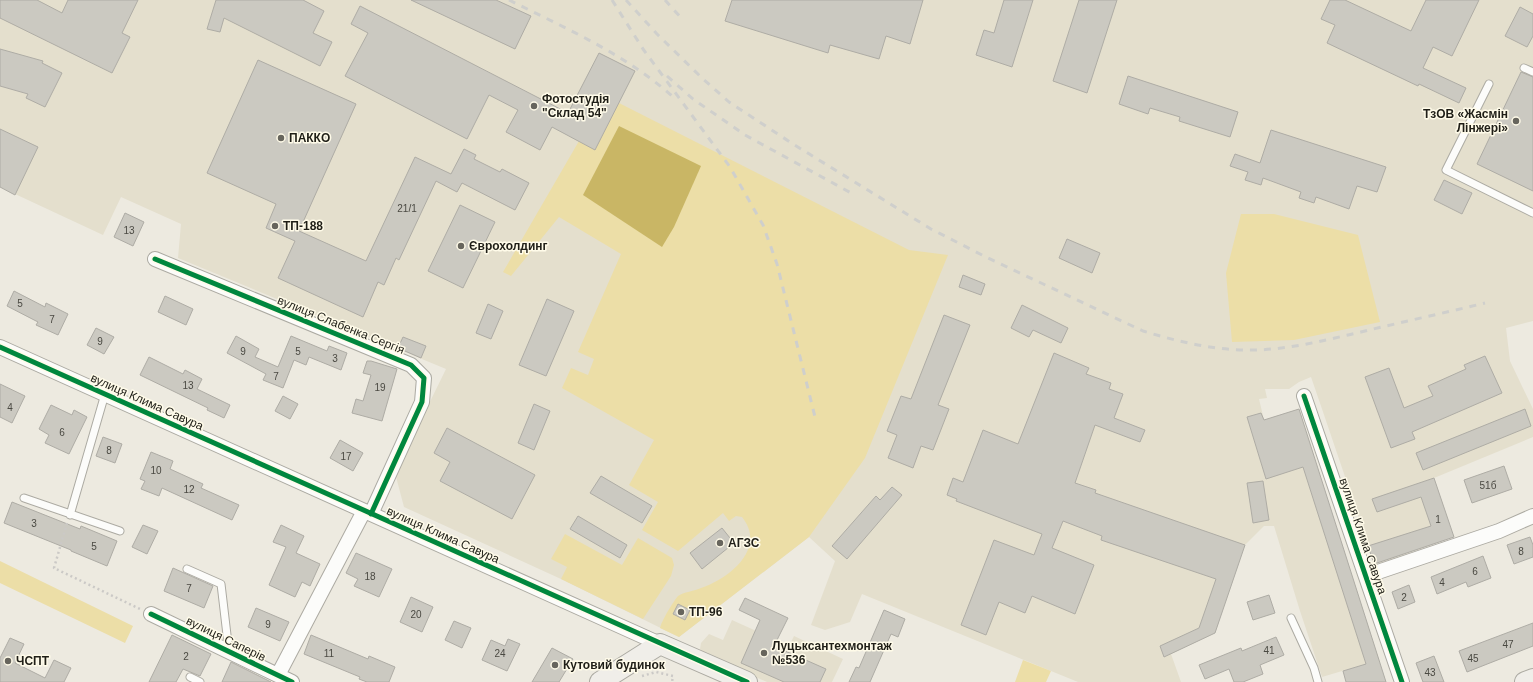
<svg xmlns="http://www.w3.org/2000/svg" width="1533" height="682" font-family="Helvetica,sans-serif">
	<rect width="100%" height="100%" fill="#edeae0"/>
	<path fill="#e4dfcd" d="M0,0H1533V321L1506,328L1510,361L1533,409V437L1434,478L1454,537L1375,565L1321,406L1311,377L1299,382L1289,389H1265L1267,398L1259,399L1264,420L1299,409L1379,660L1322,677L1300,611L1274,526H1264L1245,545L1215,633L1171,654L1181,682H1078L862,594L850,622L825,630L811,625L835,561L809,537L679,637L561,579L404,507L395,473L446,369L178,258L181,224L121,197L103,235L0,187Z
		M732,620L789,646L794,636L843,659L832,682H767L704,654L700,649L701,643L709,634L723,640Z"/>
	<path fill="#ecdea7" d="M619,103L909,250L948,255L865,458L809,537L679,637L660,628C662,620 673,602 678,596C683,592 695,591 701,588C730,578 767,548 742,517L736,516L729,521L723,513L678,551L642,530L658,502L629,485L654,440L562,388L571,368L588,375L594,359L578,352L621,254L559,217L511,276L503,272L579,141Z
		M1241,214H1274L1358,235L1380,322L1294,340L1232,342L1226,273Z
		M565,534L622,565L638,538L672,558L674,565L671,576L643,619L561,579L567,567L551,559Z
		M0,561L133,626L125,643L0,583Z
		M1023,660L1051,671L1046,682H1015Z"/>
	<path fill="#c9b665" d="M619,126L701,166L674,227L662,247L583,195Z"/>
	<path fill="#cbc9c1" stroke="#aeaca5" d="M0,0H37L62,13L68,0H138L122,33L130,37L112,73L0,18Z
		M216,0H303L324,11L313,33L332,42L320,66L224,18L220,32L207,29Z
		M411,0H496L531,16L515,49Z
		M732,0H923L910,44L886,36L879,59L830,45L828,53L725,21Z
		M1004,0H1033L1012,67L976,55L984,30L994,33Z
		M1079,0H1117L1087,93L1053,81Z
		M1330,0H1345L1411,31L1426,0H1479L1452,56L1433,47L1423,68L1466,88L1459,103L1419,84L1418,86L1327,43L1335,25L1321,19Z
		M360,6L568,113L599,53L635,71L595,150L552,127L540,150L506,132L518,110L489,95L467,139L345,76L368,33L351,24Z
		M1520,7L1533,14V36L1527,47L1505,36Z
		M0,49L43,61L42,63L62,73L45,107L26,98L28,94L0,86Z
		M258,60L356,104L299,231L366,261L415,157L451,174L464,149L476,155L474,159L500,172L502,169L529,183L515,210L462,183L457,192L436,181L399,260L396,258L384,285L378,282L363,317L278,278L295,241L266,228L276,204L207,173Z
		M1521,72L1533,77V191L1477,164Z
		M1128,76L1238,112L1230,137L1179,121L1180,117L1150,108L1148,114L1119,104Z
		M0,129L38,147L15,195L0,187Z
		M1271,130L1386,167L1377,192L1357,186L1349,209L1316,197L1314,203L1299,198L1301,192L1263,178L1261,185L1245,180L1248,172L1230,166L1235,154L1260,163Z
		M1444,180L1472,193L1462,214L1434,200Z
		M460,205L495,222L463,288L428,271Z
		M125,213L144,222L133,246L114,237Z
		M1067,239L1100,253L1092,273L1059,258Z
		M963,275L985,284L981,295L959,287Z
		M14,291L45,307L46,303L68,314L58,335L36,325L38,322L7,306Z
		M165,296L193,309L186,325L158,312Z
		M547,299L574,311L546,376L519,365Z
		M488,304L503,311L491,339L476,333Z
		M1022,305L1068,328L1061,343L1033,330L1029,337L1011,328Z
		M944,315L970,325L938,405L949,409L933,450L921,446L913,468L888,458L897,435L887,431L901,396L911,399Z
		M96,328L114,337L104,354L87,345Z
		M236,336L259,349L255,357L278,367L291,336L327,351L329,346L347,353L341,370L309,357L306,365L294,360L283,388L263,380L266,374L227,353Z
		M403,337L426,346L421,358L398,348Z
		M1054,353L1089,368L1086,374L1111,383L1109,389L1123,394L1114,418L1145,430L1140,442L1095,425L1075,483L1096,490L1095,493L1245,545L1215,633L1164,657L1160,646L1199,628L1216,579L1101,540L1102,536L1063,521L1052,548L1094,565L1075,614L1032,596L1025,613L999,602L986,635L961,625L994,540L1034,555L1042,534L956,501L957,499L947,495L953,478L963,482L983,430L1018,444Z
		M1485,356L1502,393L1412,432L1415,439L1391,448L1365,377L1389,368L1404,408L1433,396L1428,386L1466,369L1464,365Z
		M149,357L183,374L185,370L202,379L197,389L230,405L224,418L207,410L208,408L140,375Z
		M367,361H371L397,369L382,421L352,413L356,399L363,401L371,375L363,373Z
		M0,384L25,396L12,423L0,417Z
		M283,396L298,404L290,419L275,411Z
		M534,404L550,411L534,450L518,443Z
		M51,405L72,415L74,410L87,417L69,454L45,443L49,435L39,429Z
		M1299,409L1379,660L1386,682H1346L1343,671L1366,664L1303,467L1266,479L1247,417L1261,413L1264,420Z
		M1525,409L1531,426L1423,470L1416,453Z
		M447,428L535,475L512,519L440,481L450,462L434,453Z
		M103,437L122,444L115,463L96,456Z
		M340,440L363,453L353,471L330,458Z
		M151,452L173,461L170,469L203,484L201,488L239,505L232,520L162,488L159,496L141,489L145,481L140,479Z
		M1504,466L1512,489L1472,503L1464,480Z
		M601,476L652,506L642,523L590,493Z
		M1434,478L1454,537L1374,564L1368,546L1431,526L1421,497L1377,512L1372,499Z
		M1263,481L1269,520L1253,523L1247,483Z
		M892,487L902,495L847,559L832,546L876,496L880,500Z
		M12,502L80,529L81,526L117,541L107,566L71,551V550L4,523Z
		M578,516L627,545L620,558L570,529Z
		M143,525L158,531L147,554L132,547Z
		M281,525L304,536L296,553L320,564L310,586L302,582L295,597L269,585L286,547L273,542Z
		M722,528L734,543L702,569L690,553Z
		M1530,537L1533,545V557L1514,564L1507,545Z
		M356,553L392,569L379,597L354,586L358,579L346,573Z
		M1483,556L1491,578L1468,587L1466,582L1437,594L1431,577Z
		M173,568L213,586L204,608L164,591Z
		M1409,585L1415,602L1398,609L1392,592Z
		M1269,595L1275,613L1253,620L1247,602Z
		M411,597L433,607L422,632L400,622Z
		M745,598L788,618L774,646L826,669L820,682H784L741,663L760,620L739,610Z
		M678,604L690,610L685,620L673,614Z
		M256,608L289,622L280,641L248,627Z
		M884,610L905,619L898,637L891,634L870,682H849L856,667L859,668Z
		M454,621L471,628L462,648L445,640Z
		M1533,623V646L1467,672L1459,651Z
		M172,635L211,654L200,676L183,669L176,682H149Z
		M311,635L368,659L369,656L395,667L389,682H367L359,679L360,677L304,654Z
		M1276,637L1284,655L1260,665L1263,674L1243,682H1234L1229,669L1205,679L1199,665L1241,648L1242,651Z
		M10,638L24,644L15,663L45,678L54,660L71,668L64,682H0V658Z
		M508,639L520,644L507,671L482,660L491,640L505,646Z
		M552,648L573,659L559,682H532Z
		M1434,656L1444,682H1423L1416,663Z
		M231,662L271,682H222Z"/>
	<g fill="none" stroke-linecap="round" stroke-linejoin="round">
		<defs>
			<path id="lane" d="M1524,68L1533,72
				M1489,84L1446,170L1533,213
				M24,498L120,531
				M70,515L105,394
				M187,569L221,584L229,652
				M1291,618L1314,668L1318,682
				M190,677L200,682"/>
			<path id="street" d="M155,259L411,365L424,378L422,402L371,514
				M0,347L660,644
				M1304,396L1402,682
				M1366,576L1499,531L1533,516
				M151,614L292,682
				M278,675L364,511"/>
			<path id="secondary" d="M600,682L660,644L747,682
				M1525,682L1533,679"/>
		</defs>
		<use href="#lane" stroke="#acaaa2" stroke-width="9"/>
		<use href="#street" stroke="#acaaa2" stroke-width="16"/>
		<use href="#secondary" stroke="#acaaa2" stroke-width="22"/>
		<path stroke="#cbc9c6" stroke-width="2.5" stroke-dasharray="2 3" stroke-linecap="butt" d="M67,523L54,568L140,609
			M642,676L656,672L673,676L672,682"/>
		<use href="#lane" stroke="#fcfcfa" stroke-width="7"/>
		<use href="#street" stroke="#fcfcfa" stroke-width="14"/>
		<use href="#secondary" stroke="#f0eee9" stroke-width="20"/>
		<path stroke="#cfcfcc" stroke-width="3" stroke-dasharray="7 7" stroke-linecap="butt" d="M509,0C565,28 625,54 672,96
			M612,0L643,49L730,167L763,225L777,264L815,417
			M626,0L657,34L702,78L729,102L793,144L931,229L988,258L1143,331C1179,342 1217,351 1256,350C1291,349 1326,340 1361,332C1402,322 1444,313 1485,303
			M665,0L683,20
			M667,76L693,99L745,135L853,194"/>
		<defs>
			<path id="cycleway" d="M155,259L411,365L424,378L422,402L371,514
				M0,347L747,682
				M1304,396L1402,682
				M151,614L292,682"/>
		</defs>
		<use href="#cycleway" stroke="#fffbe9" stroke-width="8"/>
		<use href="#cycleway" stroke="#00873e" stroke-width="5"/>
	</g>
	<g fill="#67655d" stroke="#fffbe9" stroke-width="1.5">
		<circle cx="534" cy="106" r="4"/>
		<circle cx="1516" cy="121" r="4"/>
		<circle cx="281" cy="138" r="4"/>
		<circle cx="275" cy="226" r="4"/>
		<circle cx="461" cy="246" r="4"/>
		<circle cx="720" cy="543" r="4"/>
		<circle cx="681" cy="612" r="4"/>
		<circle cx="764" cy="653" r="4"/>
		<circle cx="8" cy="661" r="4"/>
		<circle cx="555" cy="665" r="4"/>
	</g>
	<g text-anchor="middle" stroke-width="3" stroke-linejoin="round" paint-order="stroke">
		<g font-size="10" fill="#4a4942">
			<text x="407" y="212">21/1</text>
			<text x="129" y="234">13</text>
			<text x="20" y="307">5</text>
			<text x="52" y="323">7</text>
			<text x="100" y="345">9</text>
			<text x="243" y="355">9</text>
			<text x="298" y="355">5</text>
			<text x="335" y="362">3</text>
			<text x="276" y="380">7</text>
			<text x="188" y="389">13</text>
			<text x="380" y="391">19</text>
			<text x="10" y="411">4</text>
			<text x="62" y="436">6</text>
			<text x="109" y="454">8</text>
			<text x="346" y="460">17</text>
			<text x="156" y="474">10</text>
			<text x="1488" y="489">51б</text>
			<text x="189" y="493">12</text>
			<text x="1438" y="523">1</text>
			<text x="34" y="527">3</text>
			<text x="94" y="550">5</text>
			<text x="1521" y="555">8</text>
			<text x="1475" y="575">6</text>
			<text x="370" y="580">18</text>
			<text x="1442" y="586">4</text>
			<text x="189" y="592">7</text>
			<text x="1404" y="601">2</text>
			<text x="416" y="618">20</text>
			<text x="268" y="628">9</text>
			<text x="1508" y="648">47</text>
			<text x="1269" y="654">41</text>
			<text x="329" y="657">11</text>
			<text x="500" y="657">24</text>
			<text x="186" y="660">2</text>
			<text x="1473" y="662">45</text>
			<text x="1430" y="676">43</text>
		</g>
		<g font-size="12" font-weight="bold" fill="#1f1e17" stroke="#fffbe9" text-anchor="start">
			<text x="542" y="103">Фотостудія<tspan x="542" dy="14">"Склад 54"</tspan></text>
			<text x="1508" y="118" text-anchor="end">ТзОВ «Жасмін<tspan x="1508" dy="14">Лінжері»</tspan></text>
			<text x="289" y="142">ПАККО</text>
			<text x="283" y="230">ТП-188</text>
			<text x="469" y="250">Єврохолдинг</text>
			<text x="728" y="547">АГЗС</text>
			<text x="689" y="616">ТП-96</text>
			<text x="772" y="650">Луцьксантехмонтаж<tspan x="772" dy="14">№536</tspan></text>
			<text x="16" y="665">ЧСПТ</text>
			<text x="563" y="669">Кутовий будинок</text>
		</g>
		<g font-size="12" fill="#1f1e17" stroke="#fffbe9">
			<text transform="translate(341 325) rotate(22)" y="4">вулиця Слабенка Сергія</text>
			<text transform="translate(147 402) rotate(24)" y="4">вулиця Клима Савура</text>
			<text transform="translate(443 535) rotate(24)" y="4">вулиця Клима Савура</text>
			<text transform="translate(1363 536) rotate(71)" y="4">вулиця Клима Савура</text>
			<text transform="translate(226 639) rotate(26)" y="4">вулиця Саперів</text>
		</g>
	</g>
</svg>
